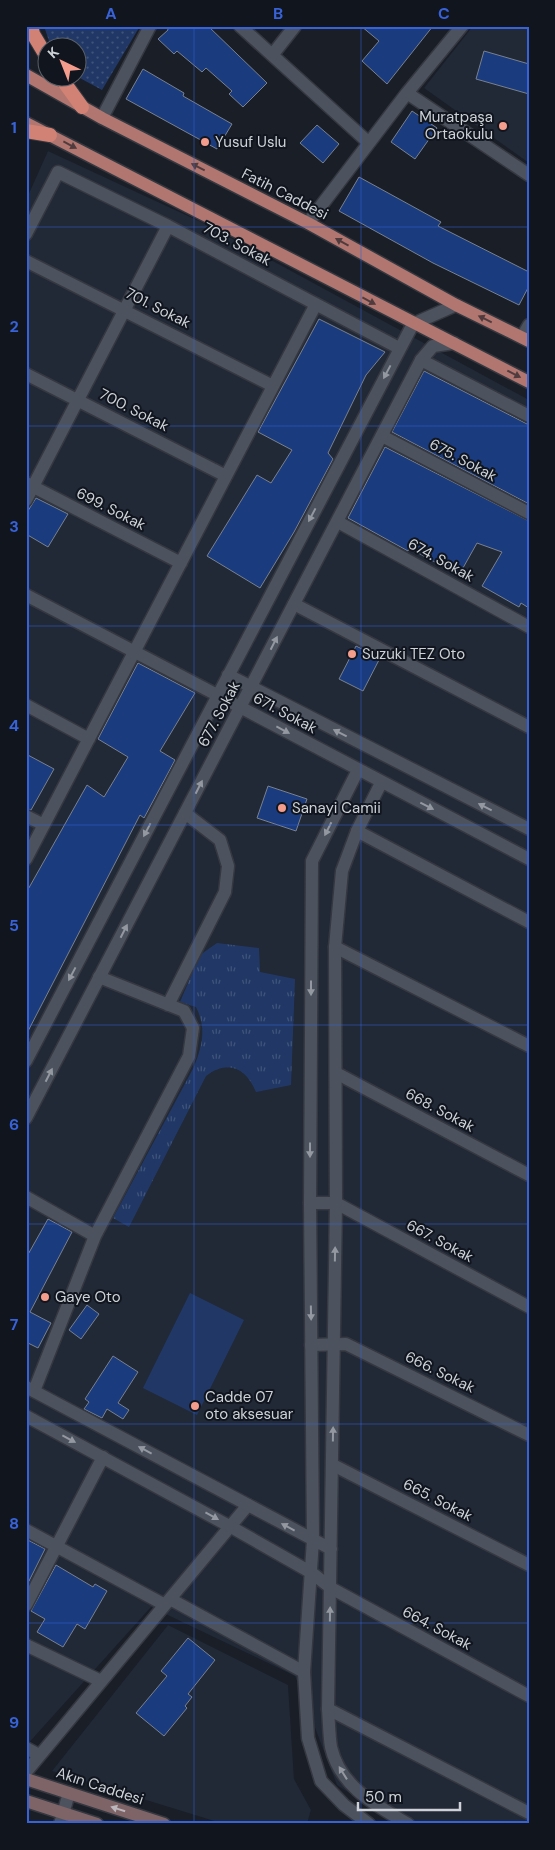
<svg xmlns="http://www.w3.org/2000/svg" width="555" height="1850" font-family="'DM Sans',sans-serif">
	<defs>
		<pattern id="grass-tufts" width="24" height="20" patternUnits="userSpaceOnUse" patternTransform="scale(1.25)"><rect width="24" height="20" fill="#213866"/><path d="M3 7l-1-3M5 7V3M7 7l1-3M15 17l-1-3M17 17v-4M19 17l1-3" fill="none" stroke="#40547b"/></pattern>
		<pattern id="park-dots" width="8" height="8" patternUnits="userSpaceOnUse" patternTransform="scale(1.25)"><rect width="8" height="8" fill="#213866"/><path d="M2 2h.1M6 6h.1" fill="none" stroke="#40547b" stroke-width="1.8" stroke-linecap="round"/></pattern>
	</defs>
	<rect width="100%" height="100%" fill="#191e27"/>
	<path fill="#212836" d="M473,26H529V163L424,88Z
		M48,151L201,222L529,400V1824H397L392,1821L337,1785L295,1676L151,1607L26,1746V200Z
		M168,1625L288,1685L294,1779L311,1810L307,1824H224L52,1771Z"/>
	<path fill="url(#grass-tufts)" d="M217,943L259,948L260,972L295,979L291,1085L256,1092C246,1068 228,1059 206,1076L129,1227L113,1218L194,1067C202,1046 207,1029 196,1007L180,1002L200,955Z"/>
	<path fill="url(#park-dots)" d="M44,26H140L102,90L78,77V48L51,47Z"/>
	<path fill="#213866" d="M190,1293L244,1320L197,1415L143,1388Z"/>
	<path fill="#1a3b7e" stroke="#7a818d" d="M167,26H208L267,83L243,107L229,94L232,91L206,68L202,72L177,51L174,54L158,39L168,30Z
		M361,26H433L387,84L362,61L379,41Z
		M484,51L529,64V94L476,79Z
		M143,69L184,93L183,96L232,124L217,149L126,99Z
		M412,111L437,128L415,159L391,142Z
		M317,125L339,144L323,163L300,143Z
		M359,177L441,222L438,226L529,272V286L519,305L433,263L339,211Z
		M319,319L385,352L366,375L328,453L333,459L294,532L260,588L207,556L257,475L271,483L292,450L258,432Z
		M424,371L529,425V504L392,432Z
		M385,447L529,521V608L521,603L519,607L482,586L502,552L477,543L459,575L409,548L408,551L348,518Z
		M36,498L68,514L48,547L26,534V514Z
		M356,646L380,658L363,691L339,679Z
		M138,663L195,693L160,751L175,760L144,818L140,815L26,1035V893L87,785L104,797L128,757L98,739Z
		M26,754L54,769L31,810L26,808Z
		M268,786L307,799L296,831L257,818Z
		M48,1219L72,1232L30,1312L51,1323L38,1348L26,1342V1258Z
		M87,1305L99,1314L81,1339L69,1330Z
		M113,1356L138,1372L118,1403L129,1410L123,1419L107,1409L102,1418L84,1409L89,1402L85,1399Z
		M26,1539L45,1549L26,1587Z
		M56,1565L93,1587L95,1584L107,1591L85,1629L77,1624L63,1647L37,1632L45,1619L31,1611Z
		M188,1638L215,1660L188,1694L192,1697L185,1706L187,1708L164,1736L136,1713L167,1676L161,1671Z"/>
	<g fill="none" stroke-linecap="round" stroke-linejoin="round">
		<defs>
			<path id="minor" d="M240,26L369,143
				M273,54L295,26
				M407,93L529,175
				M308,223L407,93L462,26
				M26,234L58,172L168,226L399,348
				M26,261L273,386
				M522,337L529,325
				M421,360L529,416
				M26,374L226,476
				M382,436L529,513
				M26,483L181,563
				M26,500L168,226
				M338,522L529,627
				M26,595L240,707
				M294,604L529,727
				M26,705L89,739
				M26,816L44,825
				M357,831L529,922
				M26,859L316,304
				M335,947L529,1046
				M168,1005L225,892L228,866L220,840L185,813
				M336,1073L529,1175
				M26,1197L95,1236
				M310,1203H336L529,1307
				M311,1345L346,1344L529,1435
				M34,1391L95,1236L189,1056L193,1028L184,1011L99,977
				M333,1465L529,1565
				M26,1530L165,1605
				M331,1588L529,1696
				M170,1599L304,1672
				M26,1605L103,1457
				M26,1645L101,1681
				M328,1709L529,1813
				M26,1748L39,1755
				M26,1772L248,1505
				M60,1824L69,1793"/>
			<path id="tertiary" d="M102,118L150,26
				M228,675L529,829
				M240,707L529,859
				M358,770L312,861L310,1203L313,1540L304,1672L308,1738L321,1781L344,1805L369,1824
				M381,783L357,831L342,871L335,947L336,1203L328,1709C329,1721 329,1735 331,1747C340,1787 376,1805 408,1824
				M26,1061L413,324L456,305
				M26,1118L421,360L433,346L454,343
				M26,1387L331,1549
				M26,1416L231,1527L312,1573L331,1588"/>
			<path id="secondary" d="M26,1779L164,1824
				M26,1801L97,1824"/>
			<path id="primary" d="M26,75L102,118L308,223L456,305L529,341
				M26,123L529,382"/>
			<path id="trunk" d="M31,26L33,34L48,59
				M61,78L82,107
				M26,131L50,135"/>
		</defs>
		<use href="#minor" stroke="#353840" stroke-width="15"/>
		<use href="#tertiary" stroke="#353840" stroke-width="15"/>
		<use href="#secondary" stroke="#353840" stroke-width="15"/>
		<use href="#primary" stroke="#353840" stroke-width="15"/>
		<use href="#trunk" stroke="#353840" stroke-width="16"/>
		<use href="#minor" stroke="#4d535e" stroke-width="12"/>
		<use href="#tertiary" stroke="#4d535e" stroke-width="12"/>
		<use href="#secondary" stroke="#7f6467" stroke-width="12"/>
		<use href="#primary" stroke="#b1766f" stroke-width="12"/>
		<use href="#trunk" stroke="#d28275" stroke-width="14"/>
	</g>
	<defs><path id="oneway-solid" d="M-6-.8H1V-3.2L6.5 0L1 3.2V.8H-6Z" transform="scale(1.25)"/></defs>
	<g fill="#503c3e">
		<use href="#oneway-solid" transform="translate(70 145) rotate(28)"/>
		<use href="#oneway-solid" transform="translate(198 167) rotate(-153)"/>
		<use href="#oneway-solid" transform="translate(342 242) rotate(-151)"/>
		<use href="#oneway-solid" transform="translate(369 301) rotate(28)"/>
		<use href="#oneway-solid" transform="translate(485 319) rotate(-154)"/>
		<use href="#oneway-solid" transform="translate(514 374) rotate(27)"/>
	</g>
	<g fill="#9499a1">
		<use href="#oneway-solid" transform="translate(387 372) rotate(118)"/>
		<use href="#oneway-solid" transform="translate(312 515) rotate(118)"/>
		<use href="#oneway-solid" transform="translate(274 643) rotate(-63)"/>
		<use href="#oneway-solid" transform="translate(283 730) rotate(28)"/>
		<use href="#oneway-solid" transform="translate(340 733) rotate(-153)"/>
		<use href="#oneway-solid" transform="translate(199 787) rotate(-63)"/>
		<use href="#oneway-solid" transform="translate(427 806) rotate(27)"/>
		<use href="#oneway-solid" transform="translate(485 807) rotate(-153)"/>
		<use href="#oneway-solid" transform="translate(328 829) rotate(117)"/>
		<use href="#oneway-solid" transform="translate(147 830) rotate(118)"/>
		<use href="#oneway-solid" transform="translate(124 931) rotate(-63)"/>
		<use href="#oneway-solid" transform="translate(72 974) rotate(118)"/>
		<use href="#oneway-solid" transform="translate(311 988) rotate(90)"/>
		<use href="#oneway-solid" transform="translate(49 1075) rotate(-63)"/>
		<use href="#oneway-solid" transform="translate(310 1150) rotate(90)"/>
		<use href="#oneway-solid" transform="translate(335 1254) rotate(-89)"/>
		<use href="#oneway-solid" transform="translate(311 1313) rotate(89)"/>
		<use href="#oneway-solid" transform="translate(333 1434) rotate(-89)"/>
		<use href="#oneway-solid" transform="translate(69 1439) rotate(28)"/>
		<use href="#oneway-solid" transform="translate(145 1450) rotate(-152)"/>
		<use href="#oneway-solid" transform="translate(212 1516) rotate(29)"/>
		<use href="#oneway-solid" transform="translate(288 1527) rotate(-152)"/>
		<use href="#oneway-solid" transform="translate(330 1614) rotate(-89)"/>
		<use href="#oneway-solid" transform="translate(343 1773) rotate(-122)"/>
	</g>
	<use fill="#bab6bc" href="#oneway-solid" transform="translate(118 1809) rotate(-162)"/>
	<path fill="none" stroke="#3862d8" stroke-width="1" stroke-opacity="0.55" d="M194,26V1824M361,26V1824M26,227H529M26,426H529M26,626H529M26,825H529M26,1025H529M26,1224H529M26,1424H529M26,1623H529"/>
	<g fill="#f49d8c" stroke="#10151e" stroke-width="2">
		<circle cx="503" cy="126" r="5"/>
		<circle cx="205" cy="142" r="5"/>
		<circle cx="352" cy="654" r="5"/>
		<circle cx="282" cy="808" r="5"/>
		<circle cx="45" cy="1297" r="5"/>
		<circle cx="195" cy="1406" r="5"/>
	</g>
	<g text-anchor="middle" stroke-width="4" stroke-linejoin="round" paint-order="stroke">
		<g font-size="15" fill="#ced2d8" stroke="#10151e" text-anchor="start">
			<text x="493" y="122" text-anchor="end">Muratpaşa<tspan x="493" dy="17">Ortaokulu</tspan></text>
			<text x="215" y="147">Yusuf Uslu</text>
			<text x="362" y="659">Suzuki TEZ Oto</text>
			<text x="292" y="813">Sanayi Camii</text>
			<text x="55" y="1302">Gaye Oto</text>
			<text x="205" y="1402">Cadde 07<tspan x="205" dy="17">oto aksesuar</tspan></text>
		</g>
		<g font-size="15" fill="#ced2d8" stroke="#10151e">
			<text transform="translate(285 194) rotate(27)" y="5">Fatih Caddesi</text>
			<text transform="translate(237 244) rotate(28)" y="5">703. Sokak</text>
			<text transform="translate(158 308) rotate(27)" y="5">701. Sokak</text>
			<text transform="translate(134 410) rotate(27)" y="5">700. Sokak</text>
			<text transform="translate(463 460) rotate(28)" y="5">675. Sokak</text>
			<text transform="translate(111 509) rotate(27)" y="5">699. Sokak</text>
			<text transform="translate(441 560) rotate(29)" y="5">674. Sokak</text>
			<text transform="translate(285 713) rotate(28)" y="5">671. Sokak</text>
			<text transform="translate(219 714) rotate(-62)" y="5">677. Sokak</text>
			<text transform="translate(440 1110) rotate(28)" y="5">668. Sokak</text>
			<text transform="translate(440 1241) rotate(28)" y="5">667. Sokak</text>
			<text transform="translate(440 1372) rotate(26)" y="5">666. Sokak</text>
			<text transform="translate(438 1500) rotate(27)" y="5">665. Sokak</text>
			<text transform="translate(437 1628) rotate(28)" y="5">664. Sokak</text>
			<text transform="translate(100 1786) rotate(18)" y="5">Akın Caddesi</text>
		</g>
	</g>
	<rect width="555" height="1850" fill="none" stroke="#10151e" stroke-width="55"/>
	<g transform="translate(62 62) rotate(317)"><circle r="24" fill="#10151e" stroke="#5c6168"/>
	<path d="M0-4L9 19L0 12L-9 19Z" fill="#f49d8c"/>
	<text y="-8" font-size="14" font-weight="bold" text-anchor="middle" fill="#ced2d8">K</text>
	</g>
	<path d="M358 1802v8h102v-8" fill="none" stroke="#ced2d8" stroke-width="2.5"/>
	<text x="365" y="1802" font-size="15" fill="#ced2d8" stroke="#10151e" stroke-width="4" paint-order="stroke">50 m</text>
	<rect x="28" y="28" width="500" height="1794" fill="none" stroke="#3862d8" stroke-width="2"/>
	<g font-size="16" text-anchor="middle" font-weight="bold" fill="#3862d8">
		<text x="111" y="19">A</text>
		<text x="278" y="19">B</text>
		<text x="444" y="19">C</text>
		<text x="14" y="133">1</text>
		<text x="14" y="332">2</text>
		<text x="14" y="532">3</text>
		<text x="14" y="731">4</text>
		<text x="14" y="931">5</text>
		<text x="14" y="1130">6</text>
		<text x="14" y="1330">7</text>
		<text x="14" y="1529">8</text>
		<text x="14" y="1728">9</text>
	</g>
</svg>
